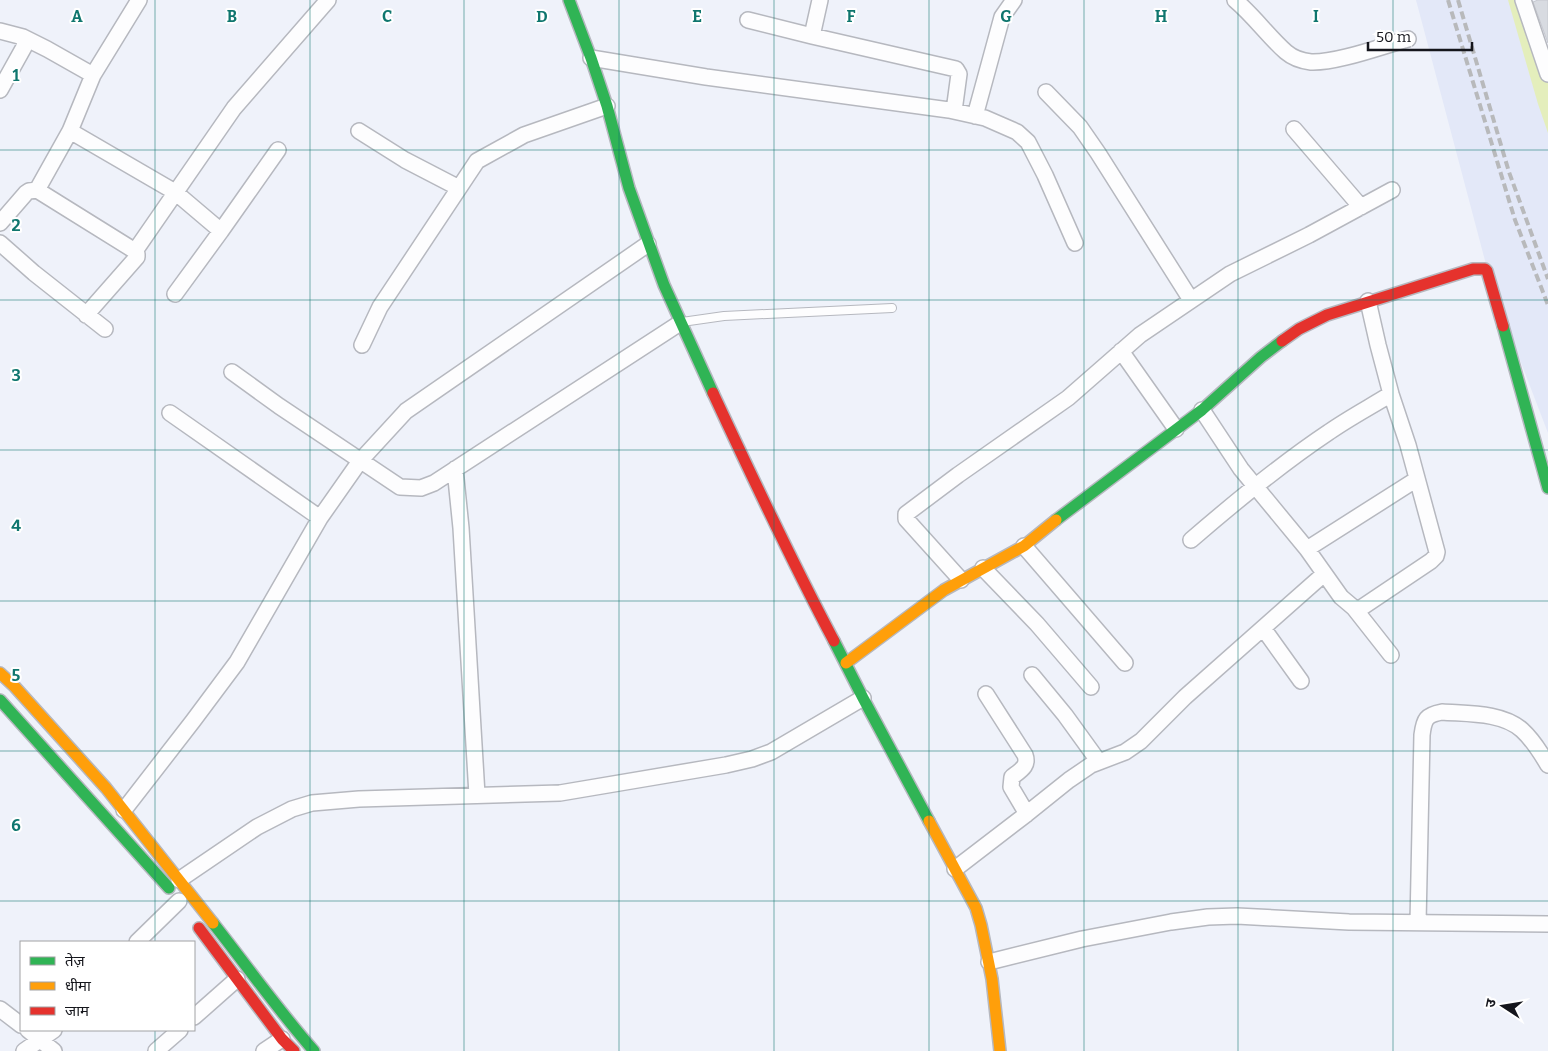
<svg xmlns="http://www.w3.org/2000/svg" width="1548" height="1051" font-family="Bitter,'Noto Sans Devanagari',serif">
	<rect width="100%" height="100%" fill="#eff2fa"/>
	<path fill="#e3e8f8" d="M1416,0H1509L1548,129V433L1492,287Z"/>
	<path fill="#e4eebc" d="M1508,0H1527L1548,61V133L1538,104Z"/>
	<path fill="#d8dbe1" stroke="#c6c8cf" d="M1538,0H1548V43L1533,2Z"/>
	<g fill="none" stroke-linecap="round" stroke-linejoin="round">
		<defs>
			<path id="lane" d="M682,322L724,316L892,308"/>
			<path id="street" d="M1235,0C1254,16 1268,36 1286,52C1293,58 1302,61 1311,62C1337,63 1382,46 1408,39
				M1523,0L1548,74
				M748,20L812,36L956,69L959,74L954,111
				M0,31L23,37L47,49L93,75
				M812,36L820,0
				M591,58L706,77L949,110L985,118L1017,132L1028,142L1045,175L1075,243
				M0,90L24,47L25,39
				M1046,92L1080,127L1098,153L1191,300
				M975,116L1002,17L1014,0
				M1294,129L1361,207
				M70,131L175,192L221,231L278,150
				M359,131L405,160L459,188
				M37,190L70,131L93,75L139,0
				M0,223L26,193L29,191L37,190L135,251L137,254V257L86,315
				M0,243L34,273L105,329
				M135,251L234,108L328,0
				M175,294L221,231
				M362,345L380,307L477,161L524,135L607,106
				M1121,351L1176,429
				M232,372L279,406L400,487L421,488L434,483L680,323
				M1202,410L1241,469L1307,549L1341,597L1354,608H1361L1431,561L1436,556L1437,552L1408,445L1391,394L1378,345L1368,301
				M170,413L320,518
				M455,469L461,528L477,795
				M1191,540C1235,502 1281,464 1329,432C1349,418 1370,407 1391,394
				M1024,546L1125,663
				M1307,549L1417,479
				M983,568L1037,624L1091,687
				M961,580L906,519V514L958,475L1068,398L1140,335L1230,274L1309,235L1392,190
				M1354,608L1391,655
				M1263,628L1301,681
				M1032,675L1065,715L1099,762
				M986,694L1025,755C1029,766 1021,770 1012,777L1011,787L1027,814
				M124,810L193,721L237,662L320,518L360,461L406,411L648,244
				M955,869L1024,816L1069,780L1091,765L1125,752L1141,741L1185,697L1324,574
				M179,880L257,827L292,809L312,803L359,799L560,793L726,765L752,759L771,752L863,698
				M1418,923L1422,735C1424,719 1426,715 1442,712C1467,714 1502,712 1522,730C1533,740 1541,753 1548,765
				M137,942L179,901
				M989,962L1082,939L1171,922L1208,917L1237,916L1349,922L1548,924
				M0,1009L21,1025
				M194,1017L237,979
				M28,1030L54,1051
				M24,1051L54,1030
				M156,1051L180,1030
				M264,1051L282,1039"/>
			<path id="fast" d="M569,0L591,58L607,106L629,188L664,285L713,393
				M1503,326L1548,488
				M1056,520L1202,410L1261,357L1282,341
				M834,641L863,698L929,821
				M0,700L169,888
				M213,923C247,966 278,1010 314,1051"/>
			<path id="slow" d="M846,663L944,590L1024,546L1056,520
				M0,673L15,687L106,788L213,923
				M929,821L976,908L981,925L992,979L1000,1051"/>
			<path id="jam" d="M1282,341L1299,329L1327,315L1473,269H1485L1487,271L1503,326
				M713,393C752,477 791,560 834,641
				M199,928L282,1039L294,1051"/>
		</defs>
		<use href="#lane" stroke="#b6b8bf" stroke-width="10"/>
		<use href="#street" stroke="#b6b8bf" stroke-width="18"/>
		<use href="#fast" stroke="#b6b8bf" stroke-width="14"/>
		<use href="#slow" stroke="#b6b8bf" stroke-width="14"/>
		<use href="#jam" stroke="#b6b8bf" stroke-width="14"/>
		<use href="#lane" stroke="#fdfdfe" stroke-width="8"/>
		<use href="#street" stroke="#fdfdfe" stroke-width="15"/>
		<use href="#fast" stroke="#30b455" stroke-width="11"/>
		<use href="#slow" stroke="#ff9f0a" stroke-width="11"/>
		<use href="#jam" stroke="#e5322d" stroke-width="11"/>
		<path stroke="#b8b9bb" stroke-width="4" stroke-dasharray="8 4" stroke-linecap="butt" d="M1448,0L1515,220L1548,305
			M1458,0L1509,172L1548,279"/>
	</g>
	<path fill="none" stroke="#0f766e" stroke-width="1" stroke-opacity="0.55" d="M155,0V942M310,0V1051M464,0V1051M619,0V1051M774,0V1051M929,0V1051M1084,0V1051M1238,0V1051M1393,0V1051M0,150H1548M0,300H1548M0,450H1548M0,601H1548M0,751H1548M0,901H1548M155,1030V1051"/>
	<g font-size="16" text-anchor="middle" font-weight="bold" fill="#0f766e" stroke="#fff" stroke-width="4" stroke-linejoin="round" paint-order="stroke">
		<text x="77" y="22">A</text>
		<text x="232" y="22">B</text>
		<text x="387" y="22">C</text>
		<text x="542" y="22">D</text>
		<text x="697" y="22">E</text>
		<text x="851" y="22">F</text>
		<text x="1006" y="22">G</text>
		<text x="1161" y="22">H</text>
		<text x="1316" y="22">I</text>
		<text x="16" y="81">1</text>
		<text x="16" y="231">2</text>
		<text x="16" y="381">3</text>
		<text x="16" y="531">4</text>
		<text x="16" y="681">5</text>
		<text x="16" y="831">6</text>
	</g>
	<rect x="20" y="941" width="175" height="90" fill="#ffffff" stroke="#a1a2a4"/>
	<rect x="30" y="957" width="25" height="8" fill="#30b455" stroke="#a1a2a4"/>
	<text x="65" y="966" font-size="15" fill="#15161c">तेज़</text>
	<rect x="30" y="982" width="25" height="8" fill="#ff9f0a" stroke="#a1a2a4"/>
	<text x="65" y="991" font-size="15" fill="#15161c">धीमा</text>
	<rect x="30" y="1007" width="25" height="8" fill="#e5322d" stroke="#a1a2a4"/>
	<text x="65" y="1016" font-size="15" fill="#15161c">जाम</text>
	<g transform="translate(1503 1006) rotate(282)" stroke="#ffffff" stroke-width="4" paint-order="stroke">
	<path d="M0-4L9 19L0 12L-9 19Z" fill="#15161c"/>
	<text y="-8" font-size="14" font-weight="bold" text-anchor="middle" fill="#15161c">उ</text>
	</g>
	<path d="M1368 42v8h104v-8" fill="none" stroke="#15161c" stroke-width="2.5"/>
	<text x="1376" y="42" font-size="15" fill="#15161c" stroke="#ffffff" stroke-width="4" paint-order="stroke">50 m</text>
</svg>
